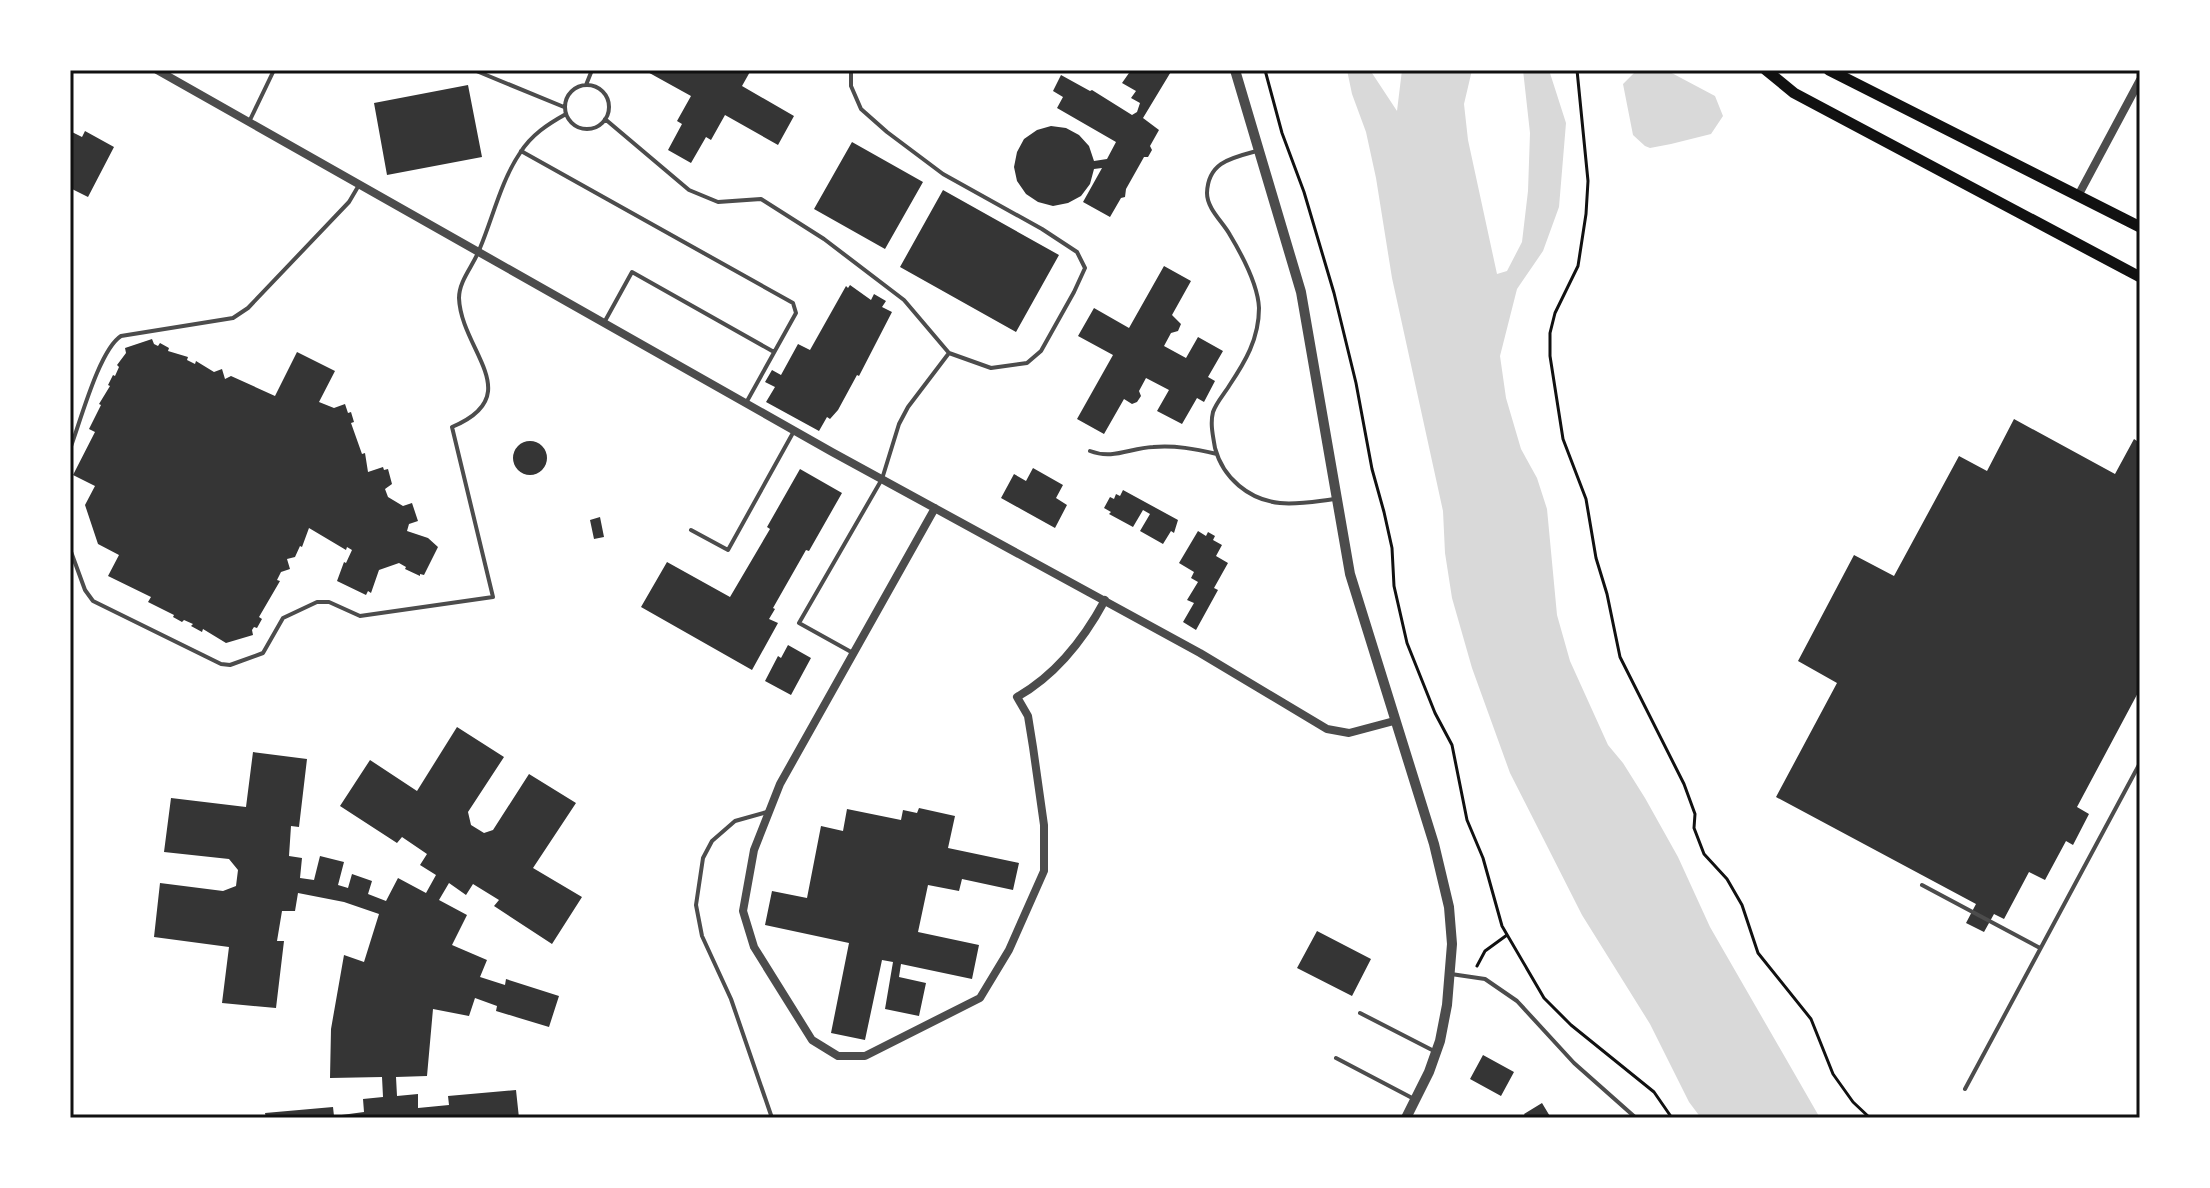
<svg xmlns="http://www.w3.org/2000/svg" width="2210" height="1188" font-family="'Varela Round',sans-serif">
	<rect width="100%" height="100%" fill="#fff"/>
	<path fill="#d9d9d9" d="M1347,70H1370L1397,111L1402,70H1472L1464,104L1468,140L1497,274L1507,271L1522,242L1528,191L1530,133L1523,70H1549L1566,123L1559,207L1543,251L1517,289L1500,356L1506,398L1521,449L1537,478L1547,509L1557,615L1570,661L1608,745L1623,763L1645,798L1678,857L1710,927L1820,1118H1701L1689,1102L1650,1024L1582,915L1510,773L1472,668L1452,598L1445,553L1443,511L1392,278L1376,178L1366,132L1352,94Z
		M1637,70H1666L1715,96L1723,116L1711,134L1671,144L1650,148L1645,146L1633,135L1623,84Z"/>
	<path fill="#353535" d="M644,70H751L742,86L794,116L778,145L725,115L711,140L706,137L691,163L668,150L682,124L677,121L691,96Z
		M1124,70H1172L1143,118L1159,130L1150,146L1152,150L1148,157H1144L1126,189L1125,197L1121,198L1110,217L1083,202L1102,168L1094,169L1090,184L1081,196L1068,203L1053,206L1038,202L1026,194L1017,181L1014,167L1017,152L1024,139L1037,130L1051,126L1066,128L1079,135L1089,146L1094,161L1107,159L1116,142L1057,108L1063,97L1053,91L1061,75L1090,91L1092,90L1132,115L1137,112L1140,103L1131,98L1136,91L1122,83L1129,73Z
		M468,85L482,157L387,175L374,103Z
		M70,131L82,137L85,131L114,147L88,197L70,188Z
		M852,142L923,182L885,249L814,209Z
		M943,190L1059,255L1016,332L900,267Z
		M1164,266L1191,281L1172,315L1181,324L1178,331L1171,333L1164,346L1186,358L1198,337L1223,351L1208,377L1215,381L1204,402L1197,398L1182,424L1157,411L1169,390L1146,378L1139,391L1141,396L1137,402L1132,404L1124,399L1104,434L1077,419L1113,355L1078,336L1094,308L1129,328Z
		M850,285L871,300L874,294L886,301L882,307L892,312L859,376L857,375L838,410L830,419L827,417L819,431L766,402L775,387L765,382L772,370L781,375L798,344L810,350L846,286L848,288Z
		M152,339L154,344L158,346L160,343L169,348L168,351L188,357L187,360L195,364L196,361L214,372L222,369L225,379L231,376L275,396L297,352L335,371L319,402L334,408L345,404L348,413L351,412L354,422L351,423L362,454L365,453L368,472L383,467L384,470L388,469L392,484L385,489L388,497L403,506L412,503L418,521L409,524L407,531L428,538L438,547L424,575L420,574V576L405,569L406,567L399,563L379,570L371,593L368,591L366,595L337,581L344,562L346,563L352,550L347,547L346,550L309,528L302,547L300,546L295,557L287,559L290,569L281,572L277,580L280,581L259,617L262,619L257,628L254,627L252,630L253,635L226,643L203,629L202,632L191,626L193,624L184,620L182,622L173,617L174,615L148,602L151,597L108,576L119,555L98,544L85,505L95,486L73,475L95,432L89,429L101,405L99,404L110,386L108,385L113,375L115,376L119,367L117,365L126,353L125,348Z
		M2014,419L2115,474L2134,439L2140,443V689L2077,807L2089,814L2073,845L2066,841L2045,880L2029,872L2004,919L1994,914L1984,932L1966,923L1976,904L1776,797L1837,683L1798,661L1854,555L1894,576L1959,456L1987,471Z
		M513 458a17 17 0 1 1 34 0a17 17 0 1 1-34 0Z
		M1033,468L1063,485L1056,498L1067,505L1055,528L1001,498L1014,474L1026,481Z
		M800,469L842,493L809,551L806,550L773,608L775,609L769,619L778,623L752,670L641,607L667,562L730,597L770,529L767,527Z
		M1123,490L1178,520L1174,533L1171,531L1163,544L1140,531L1150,514L1143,510L1133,527L1109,514L1111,512L1104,508L1110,497L1114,499L1116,494L1120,496Z
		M600,517L604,537L594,539L590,520Z
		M1198,531L1206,536L1208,532L1215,536L1213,540L1222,545L1216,556L1228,563L1214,588L1218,590L1196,630L1183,622L1194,603L1187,600L1198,582L1191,578L1194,572L1179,563Z
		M788,645L811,658L791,695L765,681L778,656L781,658Z
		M457,727L504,757L468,812L471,825L484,833L493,830L529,774L576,803L533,868L582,897L552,944L494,906L499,900L473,884L466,895L449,883L439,900L467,915L452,945L487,960L480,977L505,985L506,979L559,996L549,1027L496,1011L497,1006L475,998L469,1016L433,1009L427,1076L396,1077L397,1096L418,1094V1108L449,1105L448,1096L516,1090L519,1118H266L265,1113L333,1107L334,1116L364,1112L363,1099L383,1097L382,1077L330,1078L331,1029L344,955L364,962L379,914L344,902L298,893L295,911H282L277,941H284L276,1008L222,1003L229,947L154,937L160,883L223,891L236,886L238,870L229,859L164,852L171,798L246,807L253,752L307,759L299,827L291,826L289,856L302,858L300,878L314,880L320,856L344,862L338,885L348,888L352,874L372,881L368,894L386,901L398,878L426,893L436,875L420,865L427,854L402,837L397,843L340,806L370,760L417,791Z
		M919,808L955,816L948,848L1019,863L1013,890L962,879L959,891L928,885L918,932L979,945L972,979L901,964L899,977L926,983L919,1016L885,1009L893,962L882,960L865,1040L831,1033L849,943L765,925L772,891L807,898L821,826L843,831L847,809L901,820L903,810L917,813Z
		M1317,931L1371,959L1352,996L1297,968Z
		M1483,1055L1514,1072L1501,1096L1470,1079Z
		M1542,1103L1551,1118H1526L1524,1114Z"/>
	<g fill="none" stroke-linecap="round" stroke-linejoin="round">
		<path stroke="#111" stroke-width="3" d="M1265,70L1282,133L1304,192L1334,293L1356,383L1372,469L1384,512L1392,548L1394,586L1407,643L1435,713L1452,745L1467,820L1483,858L1502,926L1544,998L1571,1025L1654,1092L1672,1118
			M1577,70L1588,181L1586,214L1578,266L1555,313L1550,333V356L1563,439L1586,499L1596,558L1607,594L1620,657L1684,784L1695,814L1694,828L1704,854L1727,879L1742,905L1758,953L1811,1019L1833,1074L1853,1102L1870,1118
			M1477,966L1485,951L1507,935"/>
		<path stroke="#4c4c4c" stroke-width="4" d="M474,70L564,107
			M851,70V86L861,109L887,132L943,174L1042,229L1077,252L1085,268L1074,292L1041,351L1027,363L991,368L949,353L908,407L899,424L882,479L799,623L853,653
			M586,85L592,70
			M565 107a22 22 0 1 1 44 0a22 22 0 1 1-44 0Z
			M605,119L689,190L718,202L761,199L824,239L904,300L949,353
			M249,122L274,70
			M521,151L793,303L796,313L746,403
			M1257,151C1231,158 1208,162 1207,193C1207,209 1223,222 1230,235C1242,255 1258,285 1259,308C1259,339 1245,362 1229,386C1224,394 1216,403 1213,412C1210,424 1213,436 1215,448C1223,478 1249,500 1280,503C1298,505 1317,501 1335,499
			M605,321L632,272L774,352
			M70,449C80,423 99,350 121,336L233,318L248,308L349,202L359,185
			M1090,451C1113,460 1130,448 1153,447C1175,445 1195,449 1217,454
			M691,530L728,550L794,431
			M70,549L85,590L93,601L221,664L230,665L263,653L283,618L317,602H329L360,616L493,597L452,427C528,395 461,351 459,298C459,280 474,265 480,248C493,217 501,181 520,153C531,135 548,124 566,114
			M767,812L735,821L712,841L703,858L696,905L702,936L731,999L772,1118
			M1922,885L2040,948
			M1451,974L1485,979L1517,1001L1574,1063L1636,1118
			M1360,1013L1434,1051
			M1336,1058L1416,1100
			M1965,1089L2140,763"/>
		<path stroke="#4c4c4c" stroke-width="8" d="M157,70L832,452L1200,653L1327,729L1349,733L1394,721
			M2079,194L2140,80
			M935,508L780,784L754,850L743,911L754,947L812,1040L838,1056H865L980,998L1009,950L1044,871V825L1033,747L1028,716L1017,697C1056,675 1084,639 1105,600"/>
		<path stroke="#4c4c4c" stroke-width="10" d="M1235,70L1301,292L1350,574L1434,844L1449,907L1452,944L1447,1005L1440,1041L1429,1072L1406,1118"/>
		<path stroke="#111" stroke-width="11" d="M1766,70L1794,93L2140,277
			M1829,70L2140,227"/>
	</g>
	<rect width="2210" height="1188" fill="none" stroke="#ffffff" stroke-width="144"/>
	<rect x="72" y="72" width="2066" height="1044" fill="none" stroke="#111" stroke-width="3"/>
</svg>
